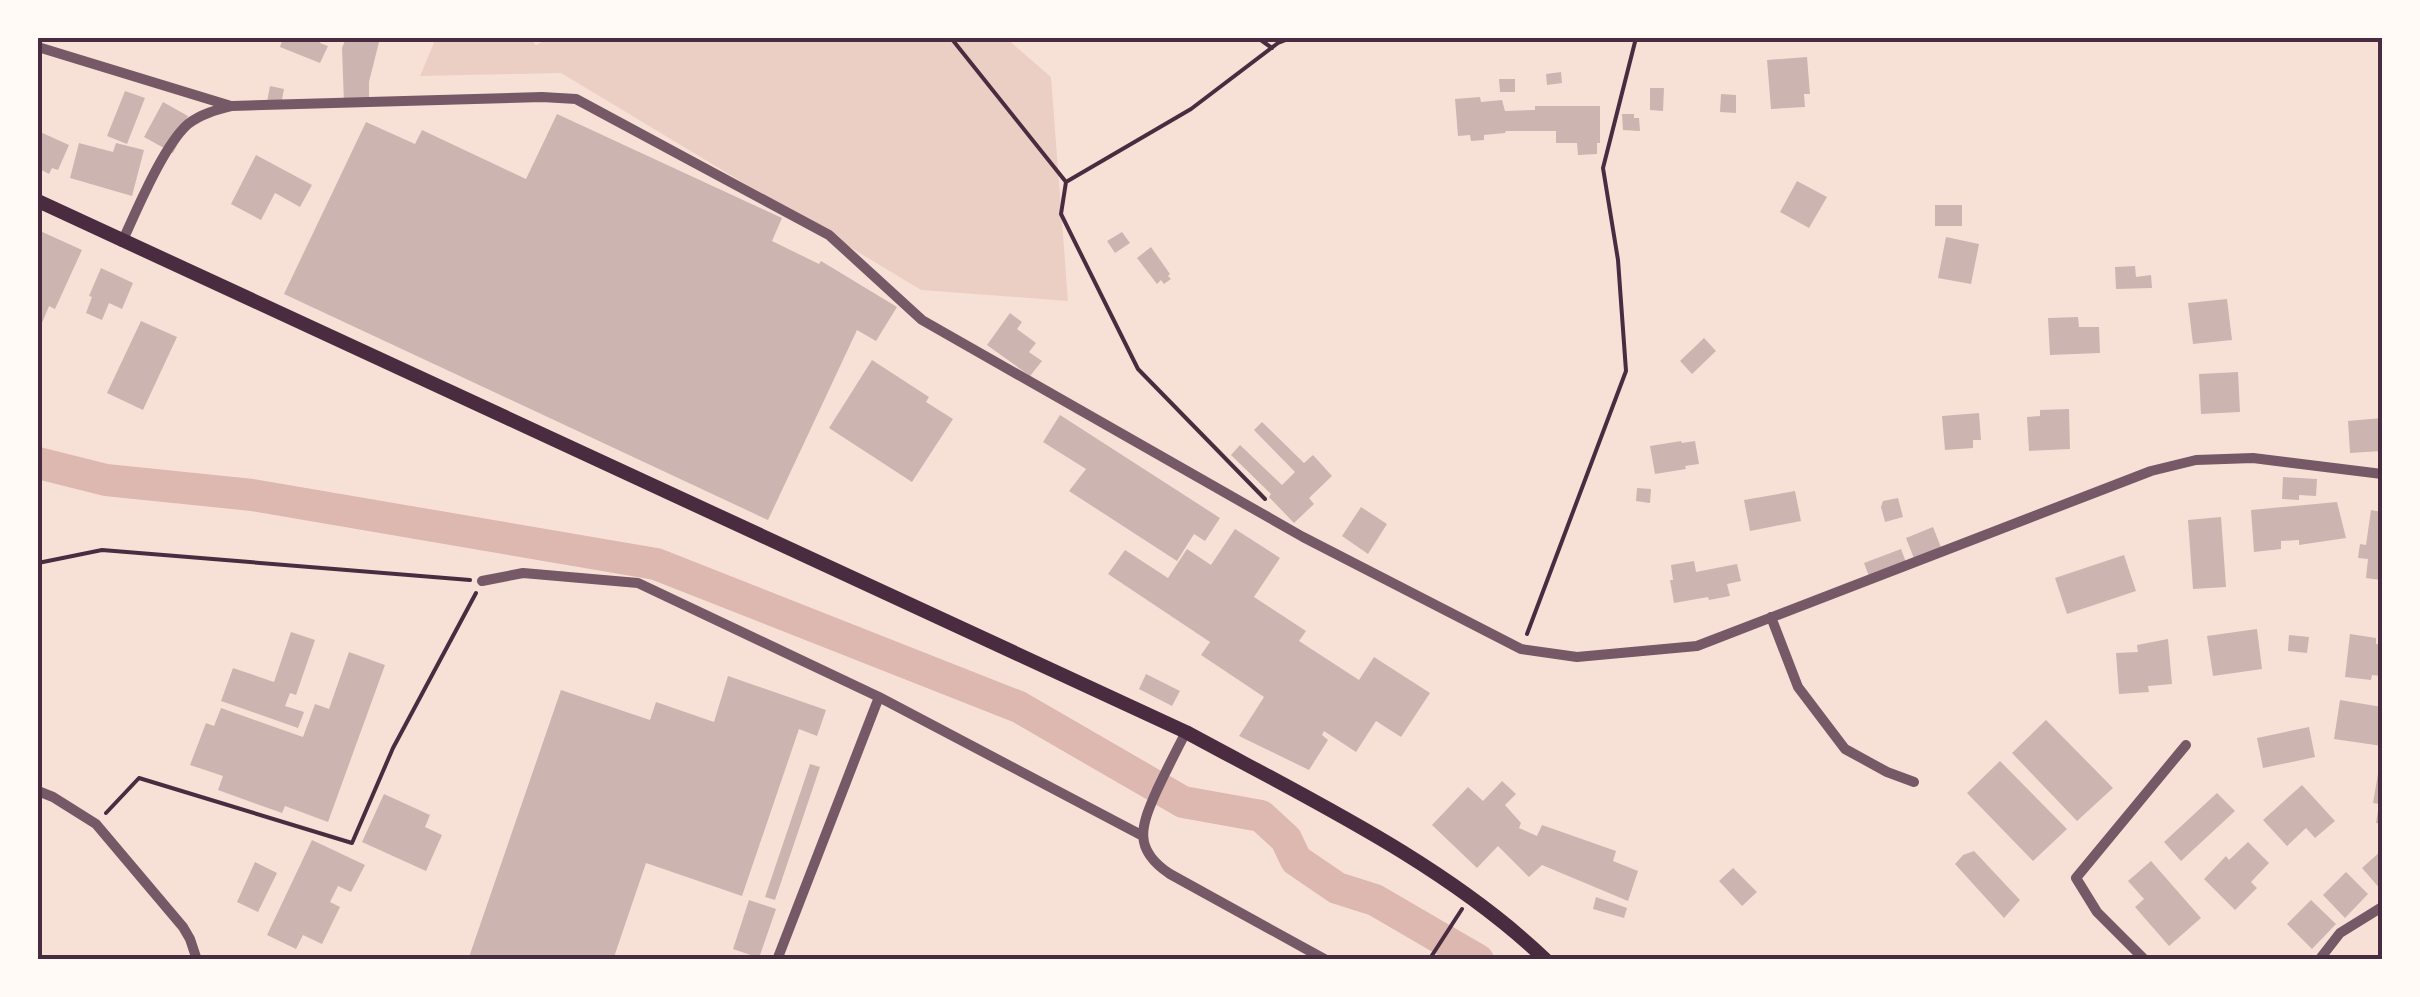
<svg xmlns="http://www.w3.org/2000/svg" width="2420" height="997" font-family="'DM Sans',sans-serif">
	<rect width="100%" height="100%" fill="#f7e1d7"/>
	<path fill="#ebcfc5" d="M436,38H529L536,45L550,38H1006L1051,77L1068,301L921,290L561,73L420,76Z"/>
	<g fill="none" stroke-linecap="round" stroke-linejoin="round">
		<path stroke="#dcb8b0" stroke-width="32" d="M38,463L106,480L252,495L656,564L1019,707L1183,802L1261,816L1286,839L1296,860L1337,888L1375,900L1478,960"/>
	</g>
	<path fill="#ccb4b1" d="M283,38H322L320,43L328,46L320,63L280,47Z
		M346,38H380L369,82V102L344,103L342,48Z
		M1807,57L1810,94H1804L1805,107L1771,109L1767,60Z
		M1561,72L1562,83L1547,85L1546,74Z
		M1499,79H1515V92H1500Z
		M270,86L284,89L281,105L267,102Z
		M1650,88H1664L1663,111L1650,110Z
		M125,91L145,98L127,144L107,136Z
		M1721,94L1736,95V113L1720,112Z
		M1480,97L1481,102L1502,100L1505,111L1535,110V106H1600V143H1597V154L1578,155L1577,143H1556V131H1506L1505,133L1484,135V140L1471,141L1470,135L1458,136L1455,99Z
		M163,102L188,116L184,123L188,125L173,153L144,137Z
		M557,114L782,218L772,241L819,264L821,261L897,307L876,341L857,330L768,520L284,294L366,122L415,144L422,130L526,179Z
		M1622,114H1634V118H1639L1640,131L1623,130Z
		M38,131L69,145L58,170L52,168L49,174L38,168Z
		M79,143L113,152L116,143L144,150L132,196L70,178Z
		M256,155L312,185L300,207L275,193L261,220L231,204Z
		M1797,181L1827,197L1809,228L1780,212Z
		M1935,205H1962V226H1935Z
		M38,230L82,250L55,309L49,306L42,323L38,321Z
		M1122,232L1130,243L1115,253L1107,241Z
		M1946,237L1979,244L1971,284L1938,278Z
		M1151,247L1170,274L1168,276L1171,279L1164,284L1161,280L1157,284L1137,258Z
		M2135,266L2136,277L2151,275L2152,288L2116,289L2115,267Z
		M101,268L133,283L122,309L109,303L102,320L86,313L92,297L89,296Z
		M2227,299L2232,340L2193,344L2188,303Z
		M1010,313L1022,322L1017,329L1036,343L1029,352L1042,361L1030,376L987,345Z
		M2078,317L2079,327H2099L2100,353L2050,355L2048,318Z
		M141,321L177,337L143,410L107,393Z
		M1704,338L1716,351L1692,374L1680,361Z
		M872,360L929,397L926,402L953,419L912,482L829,428Z
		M2238,372L2240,412L2201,414L2199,374Z
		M2069,409L2070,449L2029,451L2027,417L2040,416V410Z
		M1979,413L1981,440H1973V448L1945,450L1942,416Z
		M1060,415L1220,518L1205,541L1194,534L1177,561L1069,491L1086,469L1043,442Z
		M2382,418V451L2350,453L2348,421Z
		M1262,422L1304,463L1313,455L1332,476L1309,498L1314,504L1294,523L1269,497L1271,494L1231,455L1240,445L1282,485L1295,472L1254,430Z
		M1681,441L1682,443L1695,441L1699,464L1685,466L1686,469L1655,474L1650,446Z
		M2283,477L2317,479L2316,496L2299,495V500L2282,499Z
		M1637,488L1651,489L1650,503L1636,501Z
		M1795,491L1801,521L1750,531L1744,500Z
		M1898,498L1903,517L1885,522L1881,507L1883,501Z
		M2337,502L2346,538L2299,545V540L2281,541V549L2254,552L2251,510Z
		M1361,507L1387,524L1368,554L1342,536Z
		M2371,510L2382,512L2381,580L2366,578L2368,559L2358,558L2360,544L2366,545Z
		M2221,517L2226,587L2193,589L2188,520Z
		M1933,527L1942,550L1915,561L1906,538Z
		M1235,529L1280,558L1254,597L1306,631L1299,641L1359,680L1374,657L1430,693L1401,737L1376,721L1356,752L1324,731L1322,735L1328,740L1309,770L1239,736L1264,697L1201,655L1210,642L1108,574L1125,550L1168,578L1187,549L1211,565Z
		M1901,549L1907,565L1870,579L1864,563Z
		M2124,555L2136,591L2067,614L2055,578Z
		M1694,561L1696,572L1737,564L1741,581L1727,584L1730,596L1709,600L1708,597L1674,603L1670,580H1673L1671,565Z
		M2257,629L2262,669L2213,676L2207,636Z
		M291,632L315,640L296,695L290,693L285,706L304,712L298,728L221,701L233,668L274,682Z
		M2350,634L2376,638V644L2382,645V676L2372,675L2371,680L2345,677Z
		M2289,635L2309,637L2307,653L2288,651Z
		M2168,639L2172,684L2148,686L2149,692L2119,694L2116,653L2138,652L2137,645Z
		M349,652L385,665L328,822L285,806L282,813L218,790L223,776L190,765L206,723L214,726L221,708L303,737L315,704L329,709Z
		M1146,674L1180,691L1172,706L1139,689Z
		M728,676L826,710L817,736L799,729L742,896L646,863L613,960H468L561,690L650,720L656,702L714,722Z
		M2340,700L2382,707V746L2334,739Z
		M2046,720L2113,788L2077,821L2012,753Z
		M2309,727L2315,757L2263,768L2257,738Z
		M2000,761L2067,829L2033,861L1967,793Z
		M810,764L820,767L775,900L765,897Z
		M2378,774L2382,775V824L2376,823L2379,804L2373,803Z
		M1502,781L1516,794L1505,805L1521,823L1519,828L1537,836L1542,825L1616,851L1613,861L1638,871L1628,901L1542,865L1529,877L1498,846L1477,868L1432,825L1468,787L1483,801Z
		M2302,785L2335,821L2315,838L2306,828L2287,846L2263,820Z
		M2217,793L2235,811L2181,861L2164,842Z
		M384,794L430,815L425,827L442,835L426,871L362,842Z
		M312,840L365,865L351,892L338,886L330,902L340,907L322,944L303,935L296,949L267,935Z
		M2248,842L2269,863L2251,882L2257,888L2235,910L2204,879L2226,856L2229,860Z
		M2382,850V891L2362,868Z
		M1974,851L2020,900L2004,918L1955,864L1963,855Z
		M2151,861L2201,918L2169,946L2135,907L2144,899L2128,881Z
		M255,862L277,873L258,912L237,902Z
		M1733,868L1757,892L1742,906L1719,881Z
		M2346,872L2368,894L2345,918L2323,895Z
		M1596,897L1627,908L1624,918L1593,909Z
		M749,900L776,909L759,958L733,949Z
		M2311,900L2336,924L2312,949L2287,924Z"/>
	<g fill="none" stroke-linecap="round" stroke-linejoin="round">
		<path stroke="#4a2c40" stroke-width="4" d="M951,38L1066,182
			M1258,38L1272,48
			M1265,499L1138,369L1061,214L1066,182L1191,109L1278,43L1291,38
			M38,563L102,550L470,580
			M1527,634L1626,371L1618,260L1603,168L1636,38
			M106,813L139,778L352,843L393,748L476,593
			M1429,960L1462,909"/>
		<path stroke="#755966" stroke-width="10" d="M38,47L231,106
			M122,242C137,210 163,146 188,124C201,114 216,110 232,106L542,97L576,99L829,235L922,320L1303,537L1521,649L1577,657L1697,646L2151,471L2196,460L2253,458L2382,474
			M482,581L523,573L638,583L879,697L1143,836
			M1771,617L1798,687L1845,749L1887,772L1914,782
			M1186,732C1176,751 1166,771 1157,790C1141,826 1132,849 1170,874L1326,960
			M38,791L53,797L96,824L183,927L190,939L197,960
			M777,960L879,697
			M2145,960L2097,912L2076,878L2186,745
			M2319,960L2340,933L2382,907"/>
		<path stroke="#4a2c40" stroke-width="14" d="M38,201L1186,732C1307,798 1446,864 1546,960"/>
	</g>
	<rect width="2420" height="997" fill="none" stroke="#fffaf5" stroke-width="80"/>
	<rect x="40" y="40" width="2340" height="917" fill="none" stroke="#4a2c40" stroke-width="4"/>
</svg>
